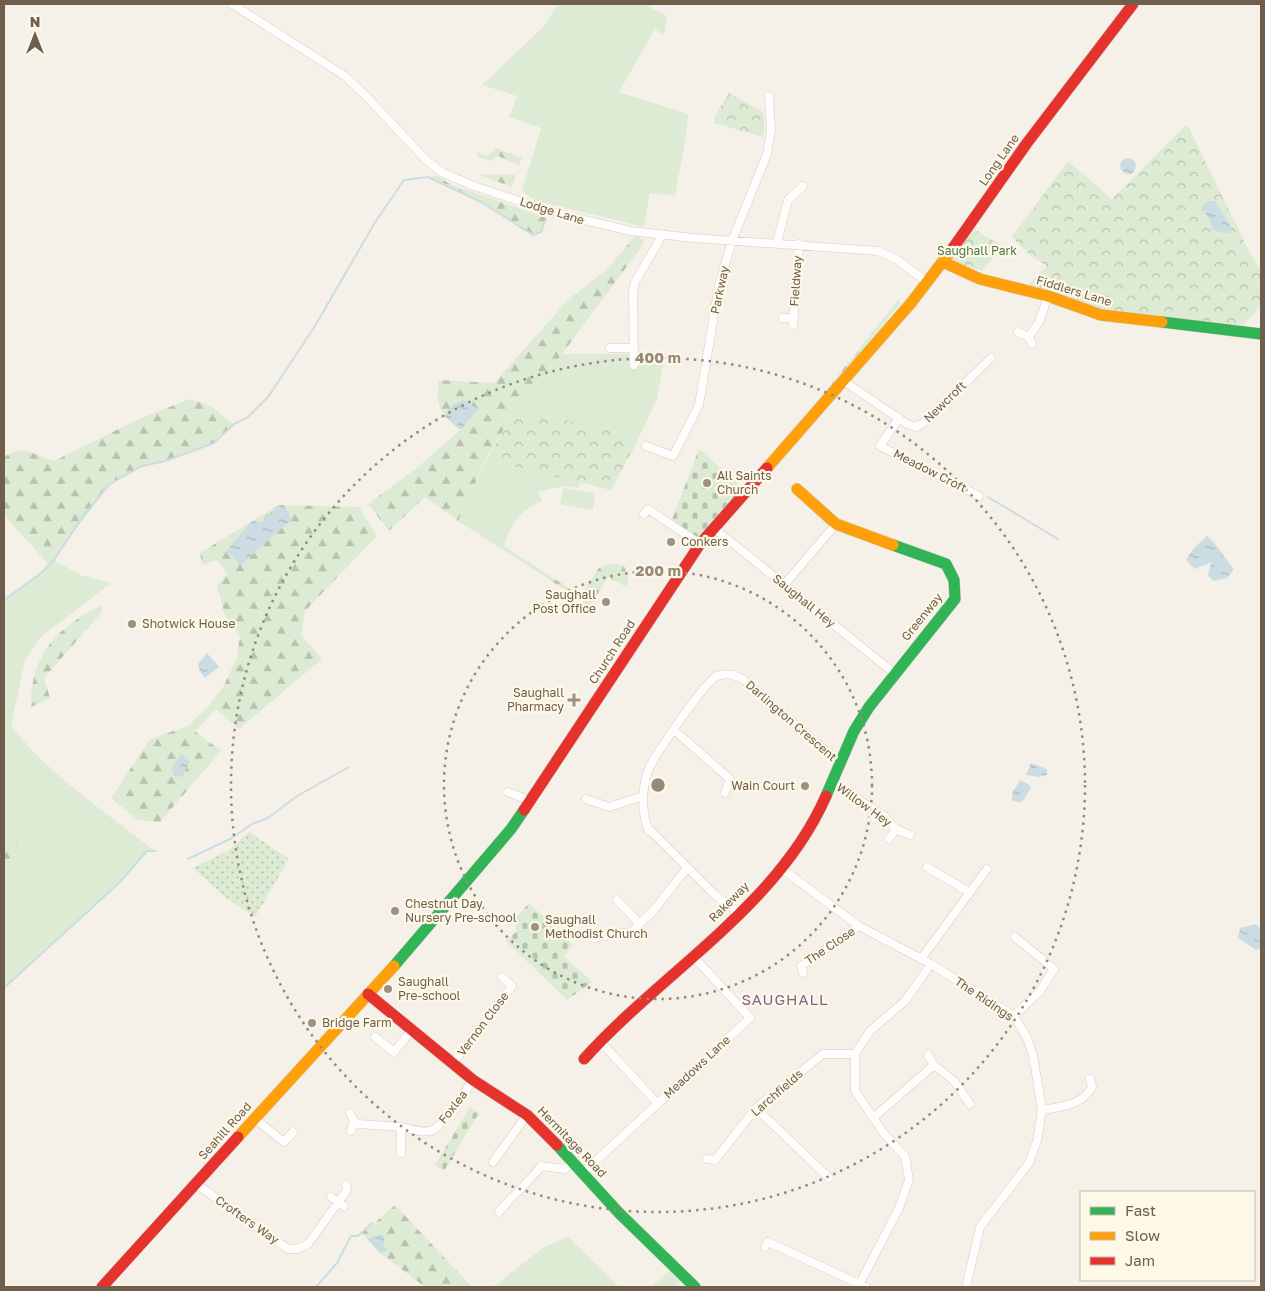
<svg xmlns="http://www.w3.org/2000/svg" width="1265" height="1291" font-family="'Golos Text',sans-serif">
	<defs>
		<pattern id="forest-firs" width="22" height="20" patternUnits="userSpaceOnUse" patternTransform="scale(1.25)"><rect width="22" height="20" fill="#deebd4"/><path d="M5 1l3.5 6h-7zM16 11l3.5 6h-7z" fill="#b8c2ae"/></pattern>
		<pattern id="cemetery-stones" width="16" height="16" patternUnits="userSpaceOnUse" patternTransform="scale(1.25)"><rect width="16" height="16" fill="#deebd4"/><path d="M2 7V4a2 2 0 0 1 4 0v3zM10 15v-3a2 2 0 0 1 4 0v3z" fill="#b8c2ae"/></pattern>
		<pattern id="park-crowns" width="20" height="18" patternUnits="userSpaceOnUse" patternTransform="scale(1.25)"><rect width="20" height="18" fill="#deebd4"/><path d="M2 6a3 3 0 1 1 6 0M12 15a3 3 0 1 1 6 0" fill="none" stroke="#b8c2ae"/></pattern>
		<pattern id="garden-dots" width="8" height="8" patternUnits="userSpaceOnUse" patternTransform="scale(1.25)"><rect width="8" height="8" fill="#deebd4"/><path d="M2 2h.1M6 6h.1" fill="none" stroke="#b8c2ae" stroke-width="1.8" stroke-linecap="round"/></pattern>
		<pattern id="water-ripples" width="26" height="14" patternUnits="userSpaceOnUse" patternTransform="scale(1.25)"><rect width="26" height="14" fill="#cbdde3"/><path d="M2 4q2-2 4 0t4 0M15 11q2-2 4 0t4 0" fill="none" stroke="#a9b6ba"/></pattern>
	</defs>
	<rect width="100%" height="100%" fill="#f5f1e8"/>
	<path fill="#deebd4" d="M558,4H644L667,16L664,36L655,29L619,92L688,114L685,142L675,196L650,193L644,227L537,201L522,191L541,128L509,117L517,96L482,85L544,26Z
		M562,354H628L629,366H638V354L665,355L657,399L635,446L609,429L516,410Z
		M486,460L580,482L579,488L564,486L538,492L542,501C520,511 511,523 504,546L556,580L553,582L458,521Z
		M563,488L595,493L593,510L560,504Z
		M54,560L80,575L111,583L41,637L25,660L11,725C48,775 106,812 155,851H147L119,883L4,988V599C21,585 39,575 54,560Z
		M568,1237L619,1287H493L544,1247Z
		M669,1271L682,1281L676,1287H651Z"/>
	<path fill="url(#forest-firs)" d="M496,148L522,158L519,165L498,156L490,161L478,157V152L487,156Z
		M477,174L516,175L512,187Z
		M437,176L450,184L547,218L541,232L533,235L481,202L428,177Z
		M636,235L645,242L562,354L516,410L488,454L458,521L425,497L389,531L368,504L418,467L460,430C440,414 435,406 439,380L494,383L567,301L607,269Z
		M898,300L901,303L805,417Z
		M190,399L209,405L234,424L214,443L165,461L142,466L110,484L49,565L4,515V458C20,442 35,456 54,461L137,420Z
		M278,505L359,507L377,536L305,611L301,635L322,659L239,729L216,709L195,731L221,751L160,822L138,820L111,798L150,739L188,726L207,708L223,687L236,660L240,637L225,615L217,586L227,574L217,560L202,565L200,553Z
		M612,563L624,566L629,581L626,587L608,577L590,606L553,582L556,580L581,595L599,568Z
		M101,605L102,612L44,678L50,698L31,707C30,655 57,628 101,605Z
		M10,837L26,857L4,874V839Z
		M395,1205L472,1287H425L380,1253L362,1233C373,1223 383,1217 395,1205Z"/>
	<path fill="url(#cemetery-stones)" d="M699,449L744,489L700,540L671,522Z
		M529,903L573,945L564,956L592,982L567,1000L506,941L516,932V918Z
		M470,1107L479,1113L444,1171L435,1165Z"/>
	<path fill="url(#park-crowns)" d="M729,93L763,112L765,121L763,137L714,123L715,116Z
		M1187,124L1249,251L1261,271V306L1243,325L1106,312L1028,285L1047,266L1031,256L1012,237L1068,161L1112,199Z
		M974,229L1002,246L982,271L953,262L952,257Z
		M516,410L609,429L635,446L611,490L486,460Z"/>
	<path fill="url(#garden-dots)" d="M249,832L289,859L255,917L225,897L193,868L229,850Z"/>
	<path fill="url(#water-ripples)" d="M1120 166a8 8 0 1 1 16 0a8 8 0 1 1-16 0Z
		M1207,201H1215L1231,227L1229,234L1213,230L1210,221L1202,208Z
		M463,400L478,409L461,430L444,416L453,405Z
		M278,505L287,510L292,519L241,565L226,551L252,521L262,522Z
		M1207,536C1218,545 1224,558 1234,569L1227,578L1214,581L1208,576L1211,562L1195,569L1186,560L1193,549Z
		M207,653L219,667L205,678L200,672L198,664Z
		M181,754L190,761L182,777L174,776L172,768Z
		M1031,763L1047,769V775L1039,777L1026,775Z
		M1020,780L1029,785L1031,788L1022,802H1017L1012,800V793Z
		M1256,924L1261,929V949L1256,950L1238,938L1240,928Z
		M380,1234L384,1235V1247L388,1249L387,1251L380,1253L367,1239Z"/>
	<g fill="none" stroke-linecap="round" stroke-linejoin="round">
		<path stroke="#cbdde3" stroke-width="2" d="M988,497L1058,539
			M4,600L39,575L54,560L84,515L110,484L142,466L165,461L214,443L234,424L248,417L268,397L315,326L374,224L404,180L428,177L481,202L533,235L541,232L545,221
			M188,859L232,838L252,824L268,818L297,796L349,767
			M4,988L119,883L147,851H155
			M316,1287L337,1263L351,1236H358L372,1223"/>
		<defs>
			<path id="street" d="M232,4L345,76L368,98L426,160L443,173L474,186L558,214L631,231L693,238L878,251L896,259L927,282
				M777,243L788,200L803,186
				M783,318H794
				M793,325L799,244
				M1018,332L1029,337
				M1032,344L1029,337L1039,322L1048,296
				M610,348H633
				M634,365L633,292L635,282L659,241L661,235
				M845,382L907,424L916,427L925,422L991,358
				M899,418L880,446L979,496
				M646,446L673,456L699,405L719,285L732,241L767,154L771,130L769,96
				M644,514L648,509L700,544
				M715,529L894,673
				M784,585L836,524
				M674,730L730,779L725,793
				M832,782L884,816L896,829L910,835
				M508,792L530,801
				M586,799L609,807L643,796
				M889,839L896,829
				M927,867L969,892
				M782,869L859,926L931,964L1014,1016L1027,1038L1033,1055L1042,1110L1037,1141L1029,1163L980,1227L966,1287
				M617,900L639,923
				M736,915L733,908L714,894L651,831H649C641,814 642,788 648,771C653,757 706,680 717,676C727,672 734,675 743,679L840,763
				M594,938L616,933H630L653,911L687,868
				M921,959L987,869
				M803,973L801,966L859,926
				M1014,1016L1040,991L1054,969L1015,937
				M375,1037L394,1052L411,1031
				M600,1041L658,1104
				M928,1055L934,1065
				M454,1062L512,986L502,977
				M756,1108L829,1178
				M1042,1110C1060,1107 1083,1105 1092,1087L1090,1079
				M350,1113L354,1121L359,1124L401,1127
				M254,1118L284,1142L293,1132
				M873,1118L934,1065L954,1081L970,1104
				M351,1131L354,1121
				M401,1153V1127C411,1129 423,1134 433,1130C442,1126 466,1090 473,1080
				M707,1159L715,1160L756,1108L823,1054H855
				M493,1162L527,1115
				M584,1172L750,1018L694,957
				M196,1184L288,1249H297L308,1244L347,1190L346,1185
				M331,1197L344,1206
				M499,1212C512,1195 528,1184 541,1166L565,1169L573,1161
				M765,1247L768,1242L866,1287
				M859,1285L899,1208L909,1180L905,1156L885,1135L855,1091V1054L870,1031L905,1001L931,964"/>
			<path id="fast" d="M1162,322L1261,334
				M826,796L854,731L869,707L955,599L954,580L946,564L893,545
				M394,966L511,829L524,810
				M557,1145L619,1213L695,1287"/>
			<path id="slow" d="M943,262L980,279L1048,296L1101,315L1162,322
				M767,468L911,303L953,248
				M797,489L836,524L893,545
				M238,1137L394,966"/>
			<path id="jam" d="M953,248L1027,143L1133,4
				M524,810L700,544L767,468
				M368,994L473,1080L527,1115L557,1145
				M584,1059C662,972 778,906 826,796
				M102,1287L238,1137"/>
		</defs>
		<use href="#street" stroke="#d3cec6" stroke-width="9"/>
		<use href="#fast" stroke="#d2cdc4" stroke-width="12"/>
		<use href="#slow" stroke="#d2cdc4" stroke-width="12"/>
		<use href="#jam" stroke="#d2cdc4" stroke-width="12"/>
		<use href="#street" stroke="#fefdfc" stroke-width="8"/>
		<use href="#fast" stroke="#30b455" stroke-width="11"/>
		<use href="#slow" stroke="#ff9f0a" stroke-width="11"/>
		<use href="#jam" stroke="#e5322d" stroke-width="11"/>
	</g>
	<g fill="none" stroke="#97897a" stroke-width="2.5" stroke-dasharray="2.5 5">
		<circle cx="658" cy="785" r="214"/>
		<circle cx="658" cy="785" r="427"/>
	</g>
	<g fill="#9e9182" stroke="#fdf8e8" stroke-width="2">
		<circle cx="707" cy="483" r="5"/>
		<circle cx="671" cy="542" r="5"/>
		<circle cx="606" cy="602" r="5"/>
		<circle cx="132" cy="624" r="5"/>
		<path d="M571.5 692.5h5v5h5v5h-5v5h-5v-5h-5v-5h5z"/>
		<circle cx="805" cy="786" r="5"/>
		<circle cx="395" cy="911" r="5"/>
		<circle cx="535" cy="927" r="5"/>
		<circle cx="388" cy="989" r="5"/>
		<circle cx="312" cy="1023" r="5"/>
	</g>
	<g text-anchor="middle" stroke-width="4.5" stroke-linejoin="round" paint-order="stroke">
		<g font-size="12" fill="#6f5e4b" stroke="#fdf8e8">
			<text transform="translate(999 160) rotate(-55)" y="4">Long Lane</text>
			<text transform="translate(552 211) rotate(17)" y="4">Lodge Lane</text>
			<text transform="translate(796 281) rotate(-86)" y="4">Fieldway</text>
			<text transform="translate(720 290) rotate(-78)" y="4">Parkway</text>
			<text transform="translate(1074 291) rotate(17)" y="4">Fiddlers Lane</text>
			<text transform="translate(945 402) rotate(-44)" y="4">Newcroft</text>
			<text transform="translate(930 471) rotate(27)" y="4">Meadow Croft</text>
			<text transform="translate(804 601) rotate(39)" y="4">Saughall Hey</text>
			<text transform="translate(922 617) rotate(-51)" y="4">Greenway</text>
			<text transform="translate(612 652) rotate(-57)" y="4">Church Road</text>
			<text transform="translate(791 721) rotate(41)" y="4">Darlington Crescent</text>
			<text transform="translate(864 805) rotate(36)" y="4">Willow Hey</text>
			<text transform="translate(729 902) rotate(-45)" y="4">Rakeway</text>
			<text transform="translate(830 946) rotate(-34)" y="4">The Close</text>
			<text transform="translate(984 999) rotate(34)" y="4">The Ridings</text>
			<text transform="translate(483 1024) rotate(-53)" y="4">Vernon Close</text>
			<text transform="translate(697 1067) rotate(-43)" y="4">Meadows Lane</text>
			<text transform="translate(777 1093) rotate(-41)" y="4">Larchfields</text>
			<text transform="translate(453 1107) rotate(-52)" y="4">Foxlea</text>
			<text transform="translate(225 1131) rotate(-48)" y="4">Seahill Road</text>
			<text transform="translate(572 1142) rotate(46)" y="4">Hermitage Road</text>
			<text transform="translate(247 1220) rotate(35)" y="4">Crofters Way</text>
		</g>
		<g font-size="12" fill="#4f7a47" stroke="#fdf8e8">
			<text x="977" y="255">Saughall Park</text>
		</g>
		<g font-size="12" fill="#6f5e4b" stroke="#fdf8e8" text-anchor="start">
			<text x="717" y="480">All Saints<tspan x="717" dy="14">Church</tspan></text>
			<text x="681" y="546">Conkers</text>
			<text x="596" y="599" text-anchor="end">Saughall<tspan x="596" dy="14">Post Office</tspan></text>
			<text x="142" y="628">Shotwick House</text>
			<text x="564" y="697" text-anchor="end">Saughall<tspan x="564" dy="14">Pharmacy</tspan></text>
			<text x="795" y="790" text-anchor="end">Wain Court</text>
			<text x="405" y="908">Chestnut Day<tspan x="405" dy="14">Nursery Pre-school</tspan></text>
			<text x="545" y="924">Saughall<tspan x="545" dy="14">Methodist Church</tspan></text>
			<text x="398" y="986">Saughall<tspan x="398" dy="14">Pre-school</tspan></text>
			<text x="322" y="1027">Bridge Farm</text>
		</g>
		<g font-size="15" letter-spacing="1" fill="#84638c" stroke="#fdf8e8">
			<text x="785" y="1005">SAUGHALL</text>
		</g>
	</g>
	<circle cx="658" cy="785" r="8" fill="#97897a" stroke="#fdf8e8" stroke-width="2.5"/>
	<g font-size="15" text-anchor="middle" font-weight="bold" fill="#97897a" stroke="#fdf8e8" stroke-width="4.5" stroke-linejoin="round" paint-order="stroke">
		<text x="658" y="363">400 m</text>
		<text x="658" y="576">200 m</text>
	</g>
	<rect width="1265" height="1291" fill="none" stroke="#6f5e4b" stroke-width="10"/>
	<rect x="1080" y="1191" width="175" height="90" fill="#fdf8e8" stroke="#c4baa9"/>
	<rect x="1090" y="1207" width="25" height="8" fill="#30b455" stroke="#c4baa9"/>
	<text x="1125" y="1216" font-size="15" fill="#6f5e4b">Fast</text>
	<rect x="1090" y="1232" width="25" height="8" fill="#ff9f0a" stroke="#c4baa9"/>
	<text x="1125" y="1241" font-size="15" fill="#6f5e4b">Slow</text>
	<rect x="1090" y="1257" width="25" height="8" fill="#e5322d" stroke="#c4baa9"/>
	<text x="1125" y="1266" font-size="15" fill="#6f5e4b">Jam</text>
	<g transform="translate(35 35)" stroke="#fdf8e8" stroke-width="4" paint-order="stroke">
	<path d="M0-4L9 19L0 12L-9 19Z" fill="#6f5e4b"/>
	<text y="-8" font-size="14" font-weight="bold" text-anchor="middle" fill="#6f5e4b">N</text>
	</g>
</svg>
